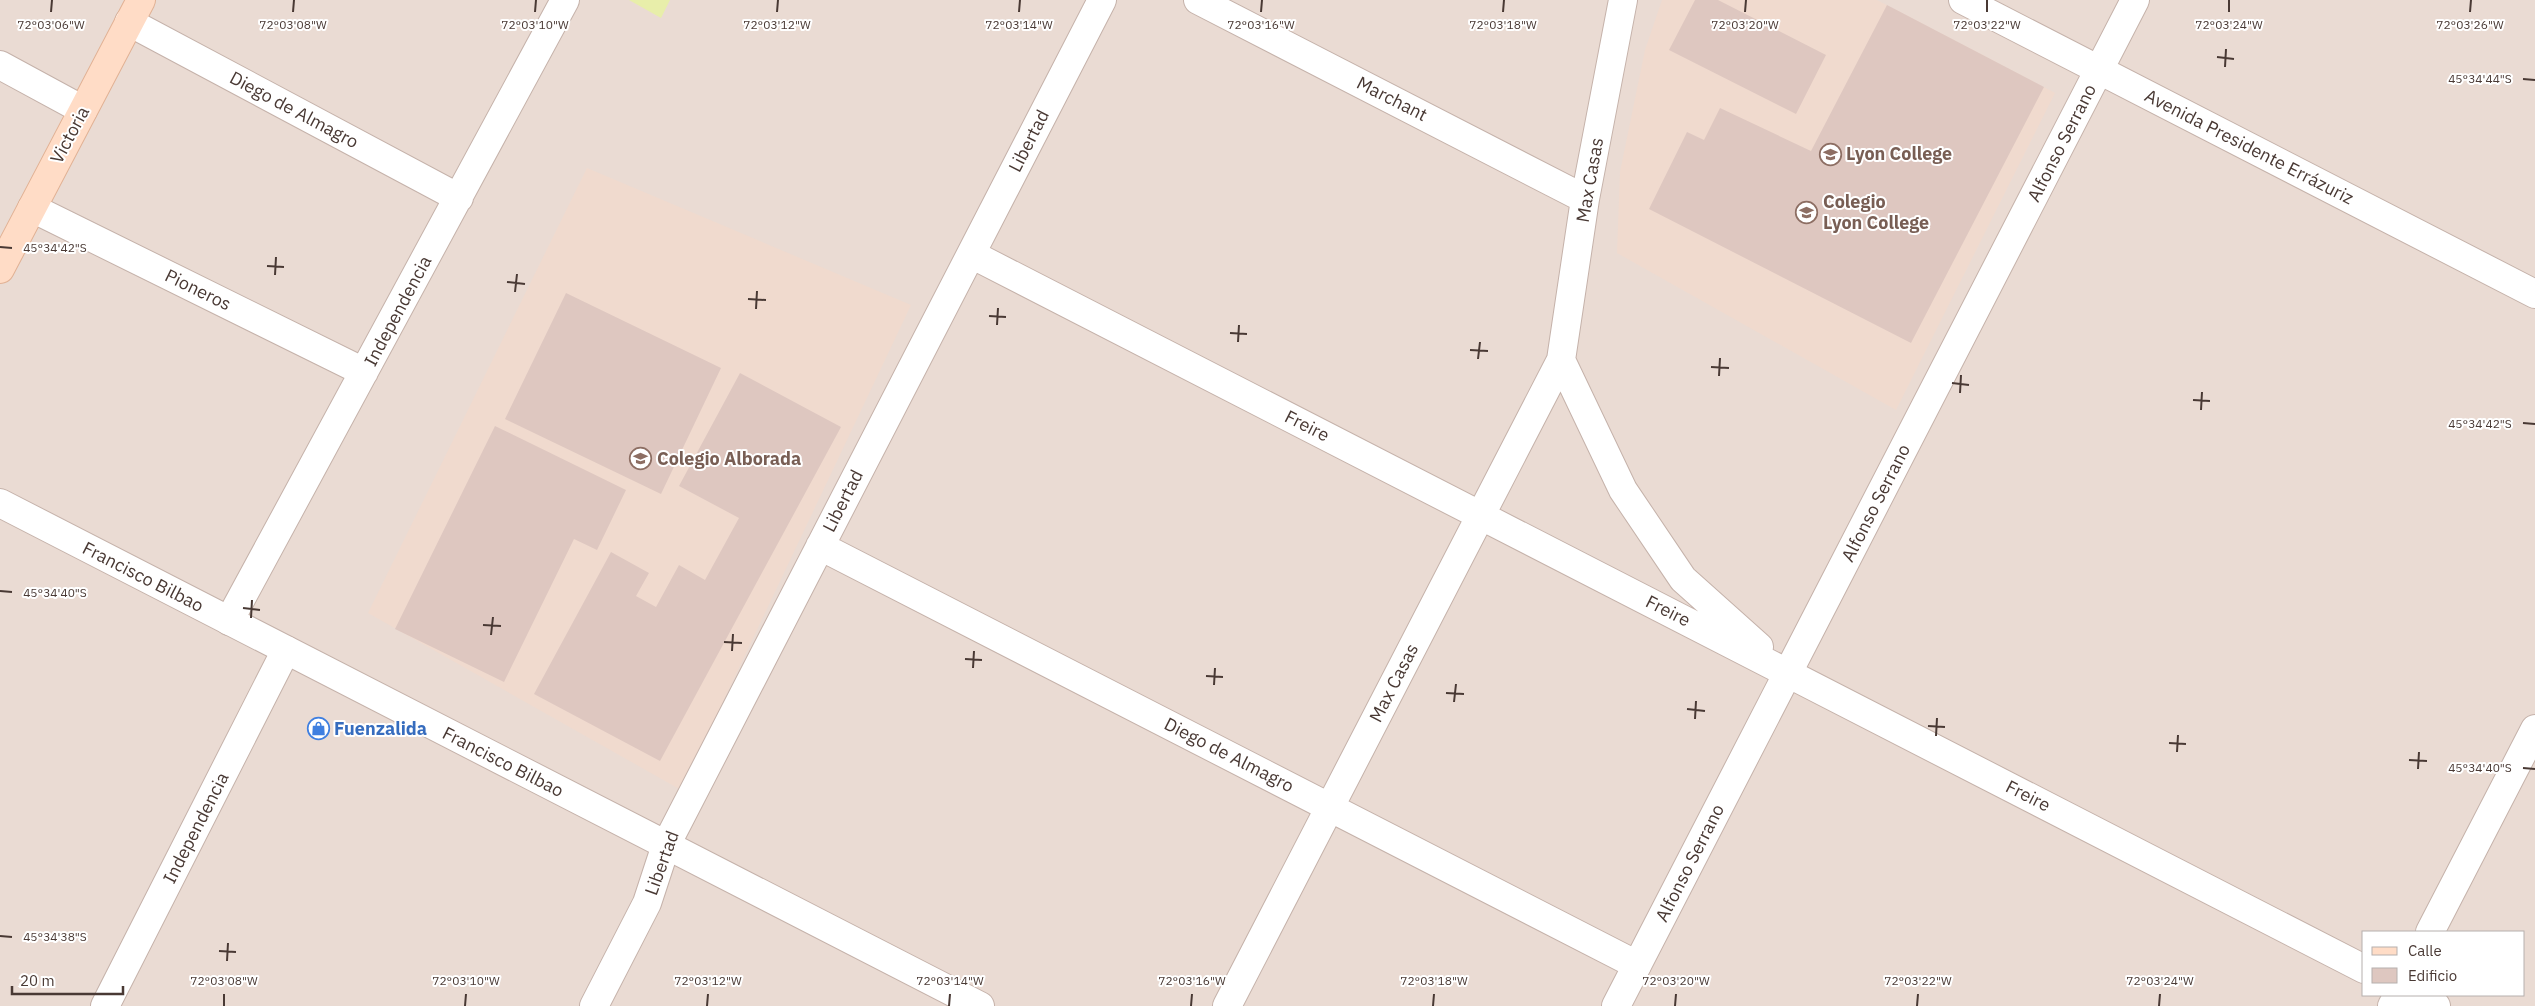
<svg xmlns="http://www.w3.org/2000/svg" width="2535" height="1006" font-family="'IBM Plex Sans',sans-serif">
	<rect width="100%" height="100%" fill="#f5ebe6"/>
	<path fill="#eadbd3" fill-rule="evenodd" d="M0,0H2535V1006H0ZM2364,932H2524V995H2364Z"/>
	<path fill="#f0dace" d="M1662,0H1877L2055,93L1896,410L1617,253L1620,172L1645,50Z
		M587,168L911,305L681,790L368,613Z"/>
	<path fill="#e8eeaa" d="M629,0H670L661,18Z"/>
	<path fill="#dec7c0" d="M1695,0H1718L1826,55L1796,114L1669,50Z
		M1887,5L2044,87L1911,343L1649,209L1687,132L1704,140L1720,108L1811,151Z
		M566,293L721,368L661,494L505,419Z
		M740,373L841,427L660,761L534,694L611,552L649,573L636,596L656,607L679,565L705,580L739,518L679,486Z
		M495,426L626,490L597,550L574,539L504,682L395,629Z"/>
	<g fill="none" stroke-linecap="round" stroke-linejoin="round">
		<defs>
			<path id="minor" d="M1198,0L1585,199
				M129,22L459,198
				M0,65L83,110
				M32,208L364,372
				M971,254L2364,969
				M1561,360L1623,490L1683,579L1759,647
				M820,546L1637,965
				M229,621L565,0
				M2430,932L2535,729
				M2414,995L2436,1006
				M105,1006L286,650
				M594,1006L647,903L666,845L1102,0
				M1227,1006L1561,360L1585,199L1623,0
				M2392,1006L2398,995"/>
			<path id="tertiary" d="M1963,0L2535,294
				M0,503L980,1006
				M1616,1006L2135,0"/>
			<path id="secondary" d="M0,269L141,0"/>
		</defs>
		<use href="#minor" stroke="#c5b2aa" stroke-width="30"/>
		<use href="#tertiary" stroke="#c5b2aa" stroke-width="30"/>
		<use href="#secondary" stroke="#e1b194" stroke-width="30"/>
		<use href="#minor" stroke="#fff" stroke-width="28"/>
		<use href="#tertiary" stroke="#fff" stroke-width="28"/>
		<use href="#secondary" stroke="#ffdcc6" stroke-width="28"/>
	</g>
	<path fill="none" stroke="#493934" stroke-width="2" d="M51,12L52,0M293,12L294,0M535,12L536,0M777,12L778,0M1019,12L1020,0M1261,12L1262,0M1503,12L1504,0M1745,12L1746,0M1987,12V0M2229,12V0M2470,12L2471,0M2217,57L2234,59M2225,67L2226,49M2523,79L2535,80M0,247L12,248M267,266L284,267M275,275L276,257M507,282L525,284M515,292L517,274M748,299L766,300M756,309L757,291M989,316L1006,317M997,325L998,308M1230,333L1247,334M1238,342L1239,325M1470,350L1488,351M1478,359L1480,342M1711,367L1729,368M1719,376L1720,358M1952,383L1969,385M1960,393L1961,375M2193,400L2210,401M2201,410L2202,392M2523,423L2535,424M0,591L12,592M243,608L260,610M251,618L252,600M483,625L501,626M491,635L493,617M724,642L742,643M732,651L733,634M965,659L982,660M973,668L974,651M1206,676L1223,677M1214,685L1215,668M1446,693L1464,694M1454,702L1456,684M1687,709L1705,711M1695,719L1696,701M1928,726L1945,727M1936,736L1937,718M2169,743L2186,744M2177,752L2178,735M2409,760L2427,761M2523,768L2535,769M2418,769L2419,752M0,936L12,937M219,951L236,952M227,961L228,943M224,1006V994M465,1006L466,994M707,1006L708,994M949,1006L950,994M1191,1006L1192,994M1433,1006L1434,994M1675,1006L1676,994M1917,1006L1918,994M2159,1006L2160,994"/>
	<defs>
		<symbol id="school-ring" viewBox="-11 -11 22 22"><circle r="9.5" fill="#fff" stroke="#8d6e63" stroke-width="1.5"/><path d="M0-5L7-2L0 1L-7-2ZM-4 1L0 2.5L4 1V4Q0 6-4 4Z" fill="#8d6e63"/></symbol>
		<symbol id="shop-ring" viewBox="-11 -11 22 22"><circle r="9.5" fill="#fff" stroke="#3f7fe0" stroke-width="1.5"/><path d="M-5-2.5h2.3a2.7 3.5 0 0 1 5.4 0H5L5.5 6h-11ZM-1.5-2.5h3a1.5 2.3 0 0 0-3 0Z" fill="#3f7fe0"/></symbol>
	</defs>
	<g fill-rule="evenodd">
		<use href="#school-ring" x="1818" y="142" width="25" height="25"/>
		<use href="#school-ring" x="1794" y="200" width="25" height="25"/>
		<use href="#school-ring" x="628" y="446" width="25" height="25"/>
		<use href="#shop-ring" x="306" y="716" width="25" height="25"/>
	</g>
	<g text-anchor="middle" stroke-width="4" stroke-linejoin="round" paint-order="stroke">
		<g font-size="18" fill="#493934" stroke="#fff">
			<text transform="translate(1392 99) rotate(27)" y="6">Marchant</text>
			<text transform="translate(294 110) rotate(28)" y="6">Diego de Almagro</text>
			<text transform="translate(70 135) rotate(-62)" y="6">Victoria</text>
			<text transform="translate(1029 141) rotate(-63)" y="6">Libertad</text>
			<text transform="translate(2062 143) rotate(-63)" y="6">Alfonso Serrano</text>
			<text transform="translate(2249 147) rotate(27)" y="6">Avenida Presidente Errázuriz</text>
			<text transform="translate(1590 180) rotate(-80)" y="6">Max Casas</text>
			<text transform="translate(198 290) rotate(26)" y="6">Pioneros</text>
			<text transform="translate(398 311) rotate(-62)" y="6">Independencia</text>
			<text transform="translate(1307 426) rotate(27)" y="6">Freire</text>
			<text transform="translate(843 501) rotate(-63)" y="6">Libertad</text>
			<text transform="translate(1876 503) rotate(-63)" y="6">Alfonso Serrano</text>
			<text transform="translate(143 577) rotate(27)" y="6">Francisco Bilbao</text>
			<text transform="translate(1668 611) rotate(27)" y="6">Freire</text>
			<text transform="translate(1394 683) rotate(-63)" y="6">Max Casas</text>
			<text transform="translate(1229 755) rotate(27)" y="6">Diego de Almagro</text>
			<text transform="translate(503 762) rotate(27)" y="6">Francisco Bilbao</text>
			<text transform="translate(2028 796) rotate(27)" y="6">Freire</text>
			<text transform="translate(196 828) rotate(-63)" y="6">Independencia</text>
			<text transform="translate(662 863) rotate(-70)" y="6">Libertad</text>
			<text transform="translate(1690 863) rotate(-63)" y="6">Alfonso Serrano</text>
		</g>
		<g font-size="18" font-weight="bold" fill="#785e54" stroke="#fff" text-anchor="start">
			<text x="1846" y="160">Lyon College</text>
			<text x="1823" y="208">Colegio<tspan x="1823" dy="21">Lyon College</tspan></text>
			<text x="657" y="465">Colegio Alborada</text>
		</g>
		<g font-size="18" font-weight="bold" fill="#366cbe" stroke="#fff" text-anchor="start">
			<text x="334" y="735">Fuenzalida</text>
		</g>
	</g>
	<g font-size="12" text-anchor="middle" fill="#493934" stroke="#fff" stroke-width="4" stroke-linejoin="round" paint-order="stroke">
		<text x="51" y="29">72°03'06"W</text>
		<text x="293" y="29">72°03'08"W</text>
		<text x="535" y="29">72°03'10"W</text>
		<text x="777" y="29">72°03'12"W</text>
		<text x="1019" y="29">72°03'14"W</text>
		<text x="1261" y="29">72°03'16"W</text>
		<text x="1503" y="29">72°03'18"W</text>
		<text x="1745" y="29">72°03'20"W</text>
		<text x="1987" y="29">72°03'22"W</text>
		<text x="2229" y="29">72°03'24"W</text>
		<text x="2470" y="29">72°03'26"W</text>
		<text x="2480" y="83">45°34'44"S</text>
		<text x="55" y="252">45°34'42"S</text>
		<text x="2480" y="428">45°34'42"S</text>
		<text x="55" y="597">45°34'40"S</text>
		<text x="2480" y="772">45°34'40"S</text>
		<text x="55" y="941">45°34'38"S</text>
		<text x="224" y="985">72°03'08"W</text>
		<text x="466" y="985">72°03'10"W</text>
		<text x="708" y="985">72°03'12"W</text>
		<text x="950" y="985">72°03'14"W</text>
		<text x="1192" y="985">72°03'16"W</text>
		<text x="1434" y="985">72°03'18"W</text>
		<text x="1676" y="985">72°03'20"W</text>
		<text x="1918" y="985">72°03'22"W</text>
		<text x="2160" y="985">72°03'24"W</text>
	</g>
	<rect x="2362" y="931" width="162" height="65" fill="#ffffff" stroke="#b6b0ae"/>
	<rect x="2372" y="947" width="25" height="8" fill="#ffdcc6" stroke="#b6b0ae"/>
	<text x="2408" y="956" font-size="15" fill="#493934">Calle</text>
	<rect x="2372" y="968" width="25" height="15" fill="#dec7c0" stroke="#b6b0ae"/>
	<text x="2408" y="981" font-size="15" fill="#493934">Edificio</text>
	<path d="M12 986v8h111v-8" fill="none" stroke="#493934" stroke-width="2.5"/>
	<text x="20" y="986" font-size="15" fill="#493934" stroke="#ffffff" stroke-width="4" paint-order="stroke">20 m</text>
</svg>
